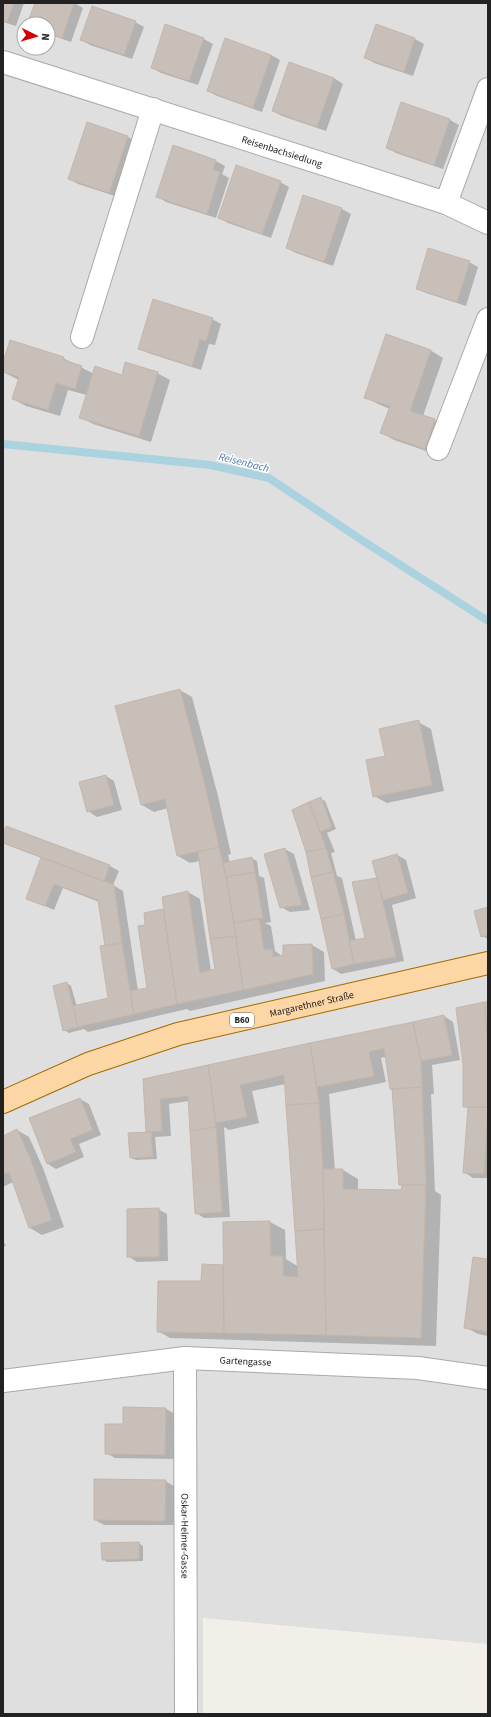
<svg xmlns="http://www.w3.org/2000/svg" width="491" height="1717" font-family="'Source Sans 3',sans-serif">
	<rect width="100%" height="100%" fill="#f2efe9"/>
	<path fill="#e0dfdf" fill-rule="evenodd" d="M3,3H488V1644L203,1618V1714H3ZM24,24H48V48H24Z"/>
	<path fill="#0003" fill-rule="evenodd" d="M3,3H24L16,26L3,22Z
		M36,3H74L83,8L71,42L48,34V24H28Z
		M135,22L144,27L132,59L90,45L82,40Z
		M166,25L204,39L213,44L198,85L161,73L152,68Z
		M377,25L415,39L424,44L413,76L374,63L366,57Z
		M271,55L280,60L262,112L217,96L208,91Z
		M290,63L334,78L343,84L326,131L282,116L273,111Z
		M402,103L450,120L459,125L443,169L396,153L387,148Z
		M128,137L136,142L118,197L78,184L69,179Z
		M173,147L216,161L225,166L222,174L229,178L216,218L166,202L158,197Z
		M280,182L289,187L271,238L228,223L219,218Z
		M304,196L342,209L351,214L333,266L296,253L287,248Z
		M469,262L478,267L466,306L426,293L417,288Z
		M212,319L221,324L215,345L209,344L201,370L148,353L139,348Z
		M430,350L443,358L423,416L434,420L447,427L438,455L394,440L382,433L390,409L378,404L366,397Z
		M63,358L94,374L122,376L157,373L170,380L151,442L93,424L81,417L87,395L68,390L60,416L26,406L13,399L19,380L3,372V365Z
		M180,690L192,697L218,796L231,854L228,855L230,863L252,858L257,861L259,876L264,878L271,922L265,923L271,926L275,951L282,956L312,945L324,952L325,981L190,1011L187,1009L88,1032L84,1029L69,1033L64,1030L67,983L71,986L77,1007L109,999L106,946L99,902L63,888L54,910L27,898L42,858L10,846L3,842V837L7,827L110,866L119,871L113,885L123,891L138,991L148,988L147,926L163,910L165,911L188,892L200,899L211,971L216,970L200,861L190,863L178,856L168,808L154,812L142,805Z
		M418,722L431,729L444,791L387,803L374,796L386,757Z
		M106,776L114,781L122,810L97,817L88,811Z
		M321,799L325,801L336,829L327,833L335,852L331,853L337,876L342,878L356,941L366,939L378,879L397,855L406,860L416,898L392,905L404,961L341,974L333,969L312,877Z
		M285,849L294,854L310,910L290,912L281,907Z
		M488,908V939L482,936Z
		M488,1003V1178H473L464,1172L469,1109L464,1106Z
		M444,1016L453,1022L460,1060L432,1065L434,1094H431L435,1191L441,1195L436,1346L170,1338L158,1331L202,1282L222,1266L224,1267V1223L270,1222L285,1230L286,1259L299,1267L286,1084L252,1091L259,1123L229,1130L224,1127L230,1217L204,1218L196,1213L189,1101L169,1104L171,1136L155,1137L157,1159L136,1160L131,1158L150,1133L147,1132L144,1079L208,1066L209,1067V1066ZM386,1057L390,1088L393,1090L400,1185L403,1186L402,1191L358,1190V1179L343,1170H335L329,1094L386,1082L381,1058Z
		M80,1099L89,1104L101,1135L79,1144L84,1157L56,1169L48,1164Z
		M17,1130L29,1137L43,1168L64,1227L42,1235L30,1228L13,1182L3,1187V1137Z
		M158,1209L167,1214L168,1261L137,1262L128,1256Z
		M3,1240L6,1246L3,1247Z
		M488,1261V1336L478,1334L465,1327Z
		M166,1409L175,1414L174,1459L115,1458L106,1453Z
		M165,1481L174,1486V1525H104L95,1520Z
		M139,1543L143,1546V1561L107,1562L103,1559Z"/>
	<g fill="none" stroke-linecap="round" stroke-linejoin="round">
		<path stroke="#aad3df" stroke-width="8" d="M3,444L210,465L269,478L360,539L488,621"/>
	</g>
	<path fill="#c7bfb8" stroke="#c4b6ab" d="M3,3H14L7,22L3,21Z
		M35,3H74L62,38L48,33V24H27Z
		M92,6L136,21L124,55L80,40Z
		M165,24L204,38L189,81L151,68Z
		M376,24L415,38L404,72L364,58Z
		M225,38L271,55L253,108L207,91Z
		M289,62L334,78L317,127L272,111Z
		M401,102L450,119L434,165L386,148Z
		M87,122L128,136L109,193L68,179Z
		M173,145L216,160L213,169L220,172L207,214L156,197Z
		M236,165L281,181L262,234L218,218Z
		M303,195L342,208L324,262L286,248Z
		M428,248L470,261L457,302L416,289Z
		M153,299L213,318L206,341L200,339L192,366L138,349Z
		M386,334L431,350L410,411L435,419L425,449L380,433L390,406L364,398Z
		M10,340L64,357L63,360L82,366L75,389L56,383L48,410L12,399L19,377L3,372V362Z
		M125,362L158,372L139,436L79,418L95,366L122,375Z
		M180,689L206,789L219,847L177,856L165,799L141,805L115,706Z
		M419,720L432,785L373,797L366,760L385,756L379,729Z
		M106,775L114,805L87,812L79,782Z
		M321,797L332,827L320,832L309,802Z
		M309,802L326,848L306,852L292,810Z
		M6,826L110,865L104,881L3,843V834Z
		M219,847L226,877L236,936L210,939L198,852Z
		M285,848L302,905L280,908L264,854Z
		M326,848L333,872L311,877L306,852Z
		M397,854L408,893L383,900L372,861Z
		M41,857L114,885L122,943L105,946L98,900L54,884L45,906L26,899Z
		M252,857L255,872L226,877L223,863Z
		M255,872L263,918L234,923L226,877Z
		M333,872L344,914L321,919L311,877Z
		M377,878L396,957L354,964L349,941L365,938L352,882Z
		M188,891L200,973L215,969L210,939L236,936L243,990L177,1004L162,897Z
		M488,907V935L481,937L474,911Z
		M163,909L177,1004L134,1014L130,991L147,988L138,926L145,925L144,913Z
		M344,914L354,964L332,969L321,919Z
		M259,918L264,950L272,949L273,957L283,955V945L312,944L313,974L243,990L234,923Z
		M122,943L134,1014L78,1027L73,1006L108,998L100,946Z
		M67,982L78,1027L63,1031L53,986Z
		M484,1002L488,1044V1107H463V1064L456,1008Z
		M484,1002H488V1044Z
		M444,1015L452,1055L421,1061L413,1022Z
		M413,1022L421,1061L422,1087L390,1089L384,1048L369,1052L374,1076L317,1087L310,1043Z
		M310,1043L319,1103L286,1105L284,1075L240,1085L247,1117L216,1123L208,1065Z
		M208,1065L216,1127L190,1131L188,1096L160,1099L162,1131L146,1132L143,1079Z
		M422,1087L426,1185H399L392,1089Z
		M80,1098L93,1130L70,1139L76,1152L47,1164L29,1118Z
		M319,1103L323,1169L324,1229L295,1231L286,1105Z
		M468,1107H488L484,1174L463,1173Z
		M216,1127L222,1212L195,1214L190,1131Z
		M17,1129L31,1160L52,1220L29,1228L9,1172L3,1174V1136Z
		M151,1132L153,1157L130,1158L128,1133Z
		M323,1169H343V1189L401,1190L402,1185H426L421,1338L326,1335Z
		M159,1208V1257H127V1209Z
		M270,1221L271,1256H283V1276L298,1277L295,1231L324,1229L326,1335L224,1333L223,1222Z
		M473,1257L488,1259V1332L464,1328Z
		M202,1264L223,1265L224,1333L157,1332L158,1281H201Z
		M123,1407L166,1408L165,1455L105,1454V1424H123Z
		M94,1479L166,1480L165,1521L94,1520Z
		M139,1542V1559L102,1560L101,1543Z"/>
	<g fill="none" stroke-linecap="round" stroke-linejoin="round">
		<defs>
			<g id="street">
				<path id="s1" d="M3,62L446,203L488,223"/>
				<path d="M446,203L488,89"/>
				<path d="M82,337L153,109"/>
				<path d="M438,449L488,319"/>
				<path id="s2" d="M185,1358L186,1714"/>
				<path id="s3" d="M3,1381L185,1358L418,1368L488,1378"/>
			</g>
			<g id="primary">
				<path id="s4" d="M3,1102L88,1064L178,1034L488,963"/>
			</g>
		</defs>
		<use href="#street" stroke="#a9a9a9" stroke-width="24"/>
		<use href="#primary" stroke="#a06b00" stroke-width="24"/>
		<use href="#street" stroke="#fff" stroke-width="22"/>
		<use href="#primary" stroke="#fcd6a4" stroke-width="22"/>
	</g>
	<g text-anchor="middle" stroke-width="3" stroke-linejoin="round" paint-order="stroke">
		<rect fill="#fff" stroke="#646464" stroke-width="1" x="230" y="1013" width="24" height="14" rx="3"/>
		<g font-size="9" font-weight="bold" fill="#222">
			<text x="242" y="1023">B60</text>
		</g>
		<g font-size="10" fill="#222" stroke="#fff">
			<text dy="4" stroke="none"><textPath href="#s1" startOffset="293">Reisenbachsiedlung</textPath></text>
			<text dy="4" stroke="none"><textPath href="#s4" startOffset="325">Margarethner Straße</textPath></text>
			<text dy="4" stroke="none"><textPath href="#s3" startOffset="244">Gartengasse</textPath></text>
			<text dy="4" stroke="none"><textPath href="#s2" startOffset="178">Oskar-Helmer-Gasse</textPath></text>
		</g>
		<g font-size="11" font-style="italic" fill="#4a7aab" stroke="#fff">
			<text transform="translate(244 462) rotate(14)" y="4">Reisenbach</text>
		</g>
	</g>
	<rect width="491" height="1717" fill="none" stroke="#222222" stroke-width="8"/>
	<g transform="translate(36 36) rotate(95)"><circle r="19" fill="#ffffff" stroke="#a7a7a7"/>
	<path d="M0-3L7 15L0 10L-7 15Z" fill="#d40000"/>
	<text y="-6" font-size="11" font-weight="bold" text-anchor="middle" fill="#222222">N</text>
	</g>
</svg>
